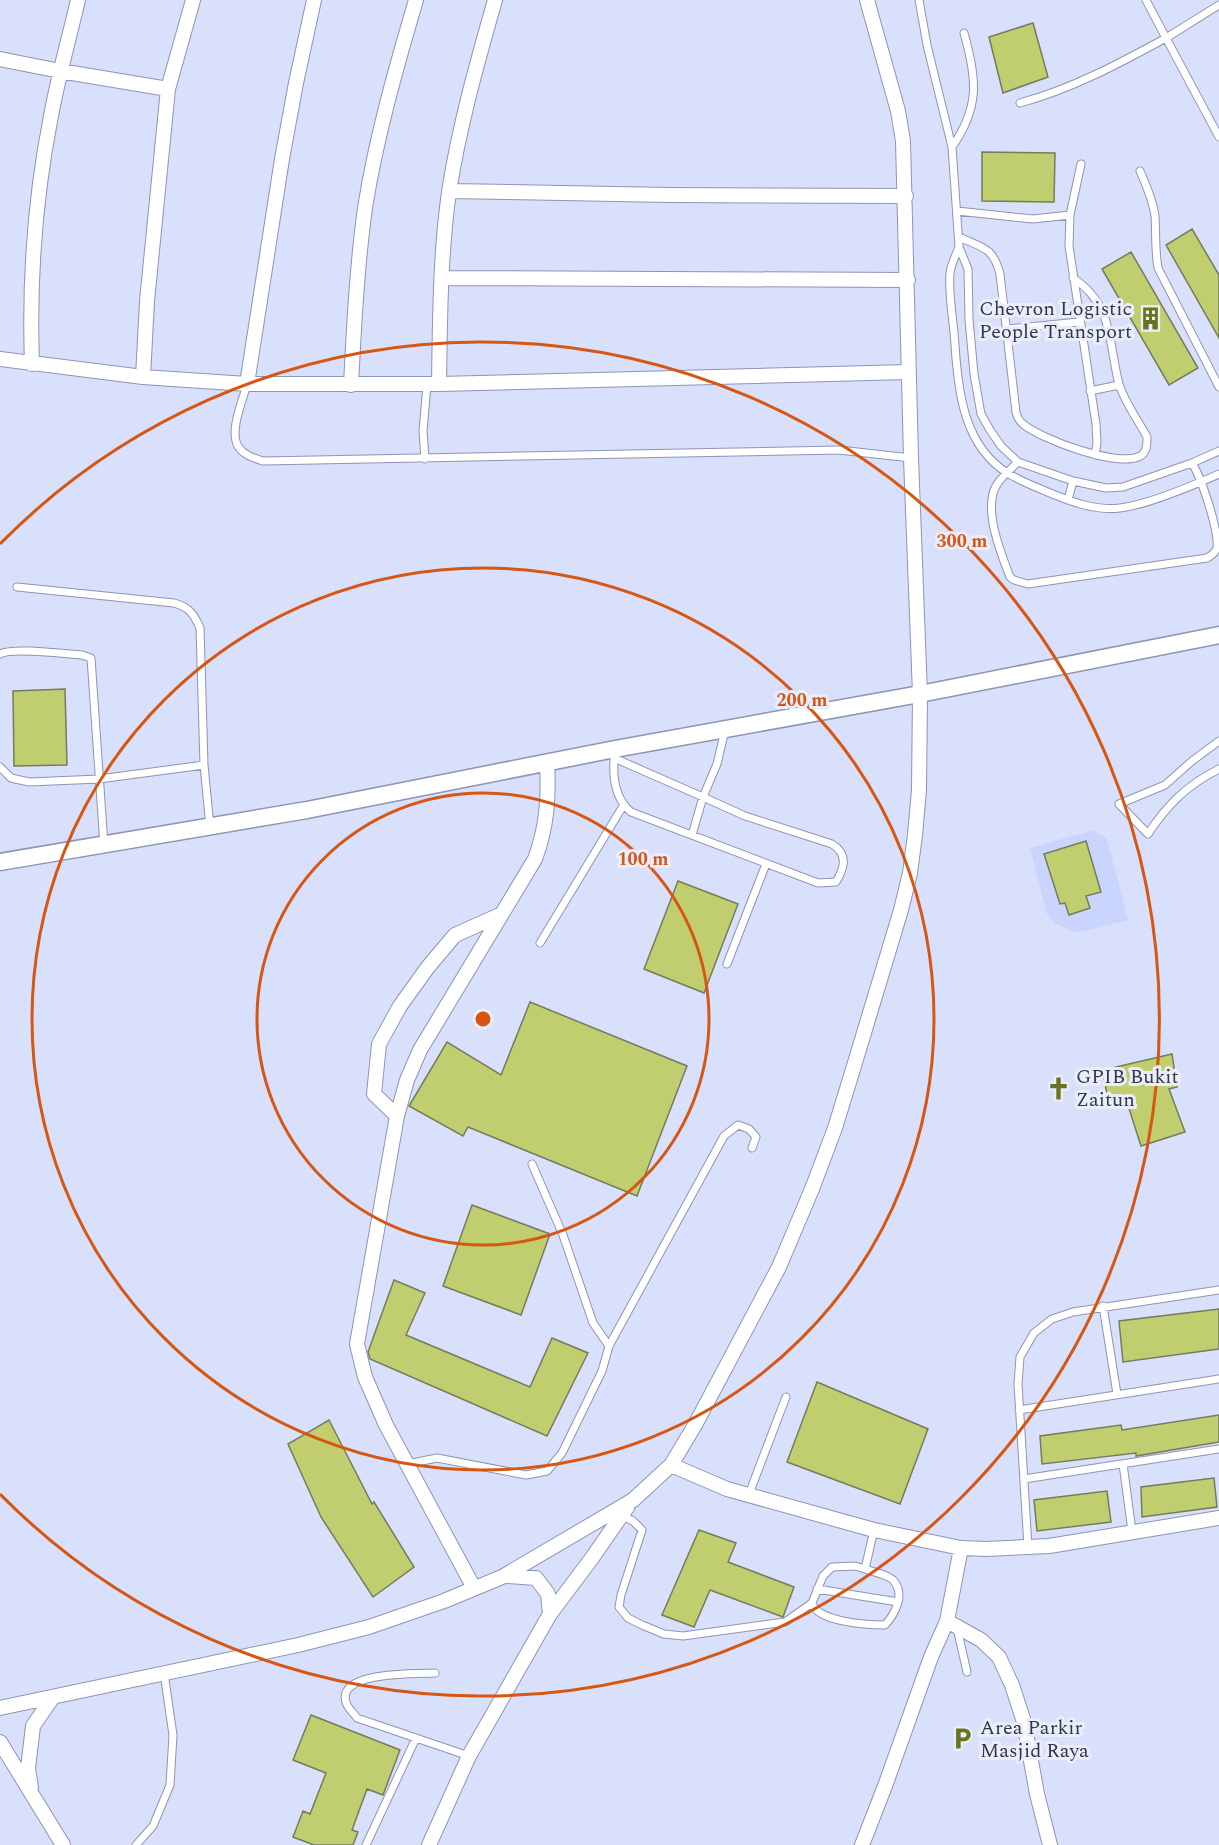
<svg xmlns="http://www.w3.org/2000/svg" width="1219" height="1845" font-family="Spectral,serif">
	<rect width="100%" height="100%" fill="#d8e0fc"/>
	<path fill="#cad5fe" d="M1094,830L1107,839L1128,920L1076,933L1055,923L1047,914L1030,848Z"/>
	<path fill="#c0ce6f" stroke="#767b5b" stroke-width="1.5" d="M1033,23L1048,77L1003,93L989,37Z
		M982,152L1055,153L1054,202L982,201Z
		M1192,229L1219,275V338L1166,245Z
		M1131,252L1198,368L1169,385L1102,269Z
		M65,689L67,765L14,766L13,691Z
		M1086,841L1101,892L1086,896L1090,908L1069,915L1065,903L1060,904L1044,854Z
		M678,881L738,904L704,993L644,969Z
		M530,1002L687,1066L637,1196L468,1127L463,1136L409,1106L447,1042L501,1075Z
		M1172,1054L1177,1087L1169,1089L1185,1132L1141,1146L1126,1099L1108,1102L1103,1070Z
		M472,1205L550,1234L521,1315L443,1286Z
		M394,1280L425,1293L406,1335L530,1387L552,1338L588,1353L547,1436L370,1359L368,1352Z
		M1219,1309V1349L1123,1362L1119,1321Z
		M817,1382L928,1429L900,1504L787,1462Z
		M1219,1415V1442L1136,1456V1453L1042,1464L1040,1436L1121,1425L1122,1430Z
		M329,1420L372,1504L374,1502L414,1567L373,1597L321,1517L288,1444Z
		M1214,1478L1217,1507L1142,1517L1141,1487Z
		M1107,1491L1111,1522L1037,1531L1034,1500Z
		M699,1530L736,1543L728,1562L794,1587L783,1617L710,1590L694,1627L662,1615Z
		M311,1715L400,1750L383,1795L367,1789L352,1830L358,1832L353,1845H314L293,1837L303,1811L310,1814L326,1773L293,1760Z"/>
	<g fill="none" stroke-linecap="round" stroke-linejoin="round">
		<defs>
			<path id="service" d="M919,0L927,45L952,147L959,247L968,269L969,320L974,374L981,414L990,430L1001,446L1018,462L1073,481L1106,488L1123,487L1192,463L1219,451
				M1219,5L1166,38L1219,137
				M1020,103C1072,89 1118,64 1166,38L1146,0
				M952,147C980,107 977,79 964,33
				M1081,164L1070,215L1069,246L1096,424L1097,443L1095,455
				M1140,171C1146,185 1153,200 1155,216C1156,234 1155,251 1158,268L1219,387
				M957,211L1033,219L1070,215
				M959,237C983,248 993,247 1000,274L1016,412C1017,416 1019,421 1023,424C1042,440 1115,466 1138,457C1147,454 1147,445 1147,437C1138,420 1125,403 1119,384C1108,342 1114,305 1073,278
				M959,247C956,255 951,264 950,273C948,294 954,324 955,345C958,392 964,447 1009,474C1022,482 1036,487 1050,493C1072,502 1096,511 1120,508C1147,505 1194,485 1219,474
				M1008,329L1079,322
				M247,384C243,400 229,431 238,446C243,455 254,458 263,461L839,450L911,458
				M1090,391L1119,385
				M425,459L423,431L427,385
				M1018,462C1011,469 1001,477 996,486C983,509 1001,554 1010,577L1014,580L1028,584L1207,558C1211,556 1215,553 1217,548C1219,531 1202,479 1192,463
				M1068,500L1073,481
				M17,587L174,603C189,607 194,614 200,628L204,765L210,827
				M0,654C13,647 65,654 82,655L91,658L104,845
				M1219,741L1192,761L1165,785L1119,804L1148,834C1167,805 1187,785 1219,769
				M615,751C612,773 614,798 631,812L818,883L836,882C845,867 848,854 832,844L745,816L703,797L717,764L725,730
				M614,758L703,797L692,835
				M0,767L11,778L29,782L99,779L204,765
				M540,943L623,806
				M727,964L766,864
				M1103,1306L1117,1394
				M609,1346L724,1136L738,1125L749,1129L756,1137L752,1148
				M1019,1410L1219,1379
				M407,1464L437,1458L526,1475L547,1471L562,1453L602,1371L609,1346L593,1323L563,1235L532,1164
				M1123,1464L1132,1531
				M1024,1479L1219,1449
				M749,1494L786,1397
				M621,1515L633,1521L642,1530L621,1595L619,1607L628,1618L642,1625L664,1634L683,1636L785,1622L812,1603L823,1576L832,1567L855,1566L865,1569L874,1530
				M1028,1547L1018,1384L1020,1357L1034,1333L1052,1319L1073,1312L1219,1290
				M817,1589L898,1602
				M812,1603C817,1622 868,1625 885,1625C895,1614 906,1594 893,1580C887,1574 873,1572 865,1569
				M957,1628L967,1672
				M435,1673C418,1674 336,1671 346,1702C347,1708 354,1713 357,1718L469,1756
				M136,1845L153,1826L170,1785L173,1735L164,1673
				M366,1845L416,1738"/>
			<path id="minor" d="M0,59L60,71L168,89
				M450,191L669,195L906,196
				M442,278L908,280
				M0,359L143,377L247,384H439L909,372
				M32,364C29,281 35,197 51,116C58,77 69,39 78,0
				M143,377L147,301L168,89L193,0
				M247,384L282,159L296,83L314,0
				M439,384C440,320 440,256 449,192C459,127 477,63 495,0
				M351,385C354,326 357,266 365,208C376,138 396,68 416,0
				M397,1116L374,1094L379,1044L400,1006L428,967L455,935L502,914
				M671,1465L727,1489L874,1530L961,1548L986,1549L1049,1546L1219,1518
				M507,1576L536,1578L548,1594L550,1614
				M474,1588L386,1425L365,1377L357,1344L397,1116L407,1080L420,1050L535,859C547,827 549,797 547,762
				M947,1621L981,1640L999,1657L1012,1685L1024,1722L1037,1794L1050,1845
				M0,1708L298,1645L369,1627L444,1601L502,1577L633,1500L671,1465L695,1425L779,1267L812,1189L835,1128L854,1066L901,910L910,873L915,835L919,790L920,694L911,458L903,141L898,111L867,0
				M0,1742L63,1845
				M31,1788L28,1768L33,1726L53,1697
				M429,1845L469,1756L550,1614L592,1558L628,1506
				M862,1845L885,1786L931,1657L947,1621L961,1548"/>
			<path id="tertiary" d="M0,862L307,810L615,749L920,694L1219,635"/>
		</defs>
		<use href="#service" stroke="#8c95b4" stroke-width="9"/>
		<use href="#minor" stroke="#8c95b4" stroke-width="16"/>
		<use href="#tertiary" stroke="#8c95b4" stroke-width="19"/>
		<use href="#service" stroke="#fff" stroke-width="7"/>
		<use href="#minor" stroke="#fff" stroke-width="14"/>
		<use href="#tertiary" stroke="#fff" stroke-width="16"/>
	</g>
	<g fill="none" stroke="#d65612" stroke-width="3">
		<circle cx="483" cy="1019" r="226"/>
		<circle cx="483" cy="1019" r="451"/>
		<path d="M0 544A677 677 0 1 1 0 1494"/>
	</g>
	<defs>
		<symbol id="building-bare" viewBox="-9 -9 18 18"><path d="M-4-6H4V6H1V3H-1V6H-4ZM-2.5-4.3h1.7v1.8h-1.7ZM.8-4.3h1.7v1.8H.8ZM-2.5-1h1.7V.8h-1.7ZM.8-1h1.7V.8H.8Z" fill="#6a741e" stroke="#eaeefc" stroke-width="2.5" paint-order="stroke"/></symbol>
		<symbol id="church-bare" viewBox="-9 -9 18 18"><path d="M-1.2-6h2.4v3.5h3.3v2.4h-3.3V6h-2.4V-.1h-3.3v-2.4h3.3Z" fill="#6a741e" stroke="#eaeefc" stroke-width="2.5" paint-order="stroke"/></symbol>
		<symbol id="parking-bare" viewBox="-9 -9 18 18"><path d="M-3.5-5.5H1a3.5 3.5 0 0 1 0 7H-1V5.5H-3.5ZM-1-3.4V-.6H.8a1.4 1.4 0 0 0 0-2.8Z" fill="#6a741e" stroke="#eaeefc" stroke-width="2.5" paint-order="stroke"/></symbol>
	</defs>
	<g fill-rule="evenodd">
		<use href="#building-bare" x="1134" y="302" width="33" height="33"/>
		<use href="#church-bare" x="1042" y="1072" width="33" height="33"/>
		<use href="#parking-bare" x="946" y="1722" width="33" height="33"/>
	</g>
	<g text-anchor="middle" stroke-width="6" stroke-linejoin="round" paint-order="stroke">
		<g font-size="20" fill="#343846" stroke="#eaeefc" text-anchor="start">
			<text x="1132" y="315" text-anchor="end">Chevron Logistic<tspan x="1132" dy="23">People Transport</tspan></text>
			<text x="1076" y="1083">GPIB Bukit<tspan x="1076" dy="23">Zaitun</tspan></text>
			<text x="980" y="1734">Area Parkir<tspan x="980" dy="23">Masjid Raya</tspan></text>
		</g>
	</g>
	<circle cx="483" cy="1019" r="9" fill="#d65612" stroke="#eaeefc" stroke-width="3"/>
	<g font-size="18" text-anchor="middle" font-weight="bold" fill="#d65612" stroke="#eaeefc" stroke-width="6" stroke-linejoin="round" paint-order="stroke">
		<text x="962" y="547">300 m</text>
		<text x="802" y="706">200 m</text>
		<text x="643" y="865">100 m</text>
	</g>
</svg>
